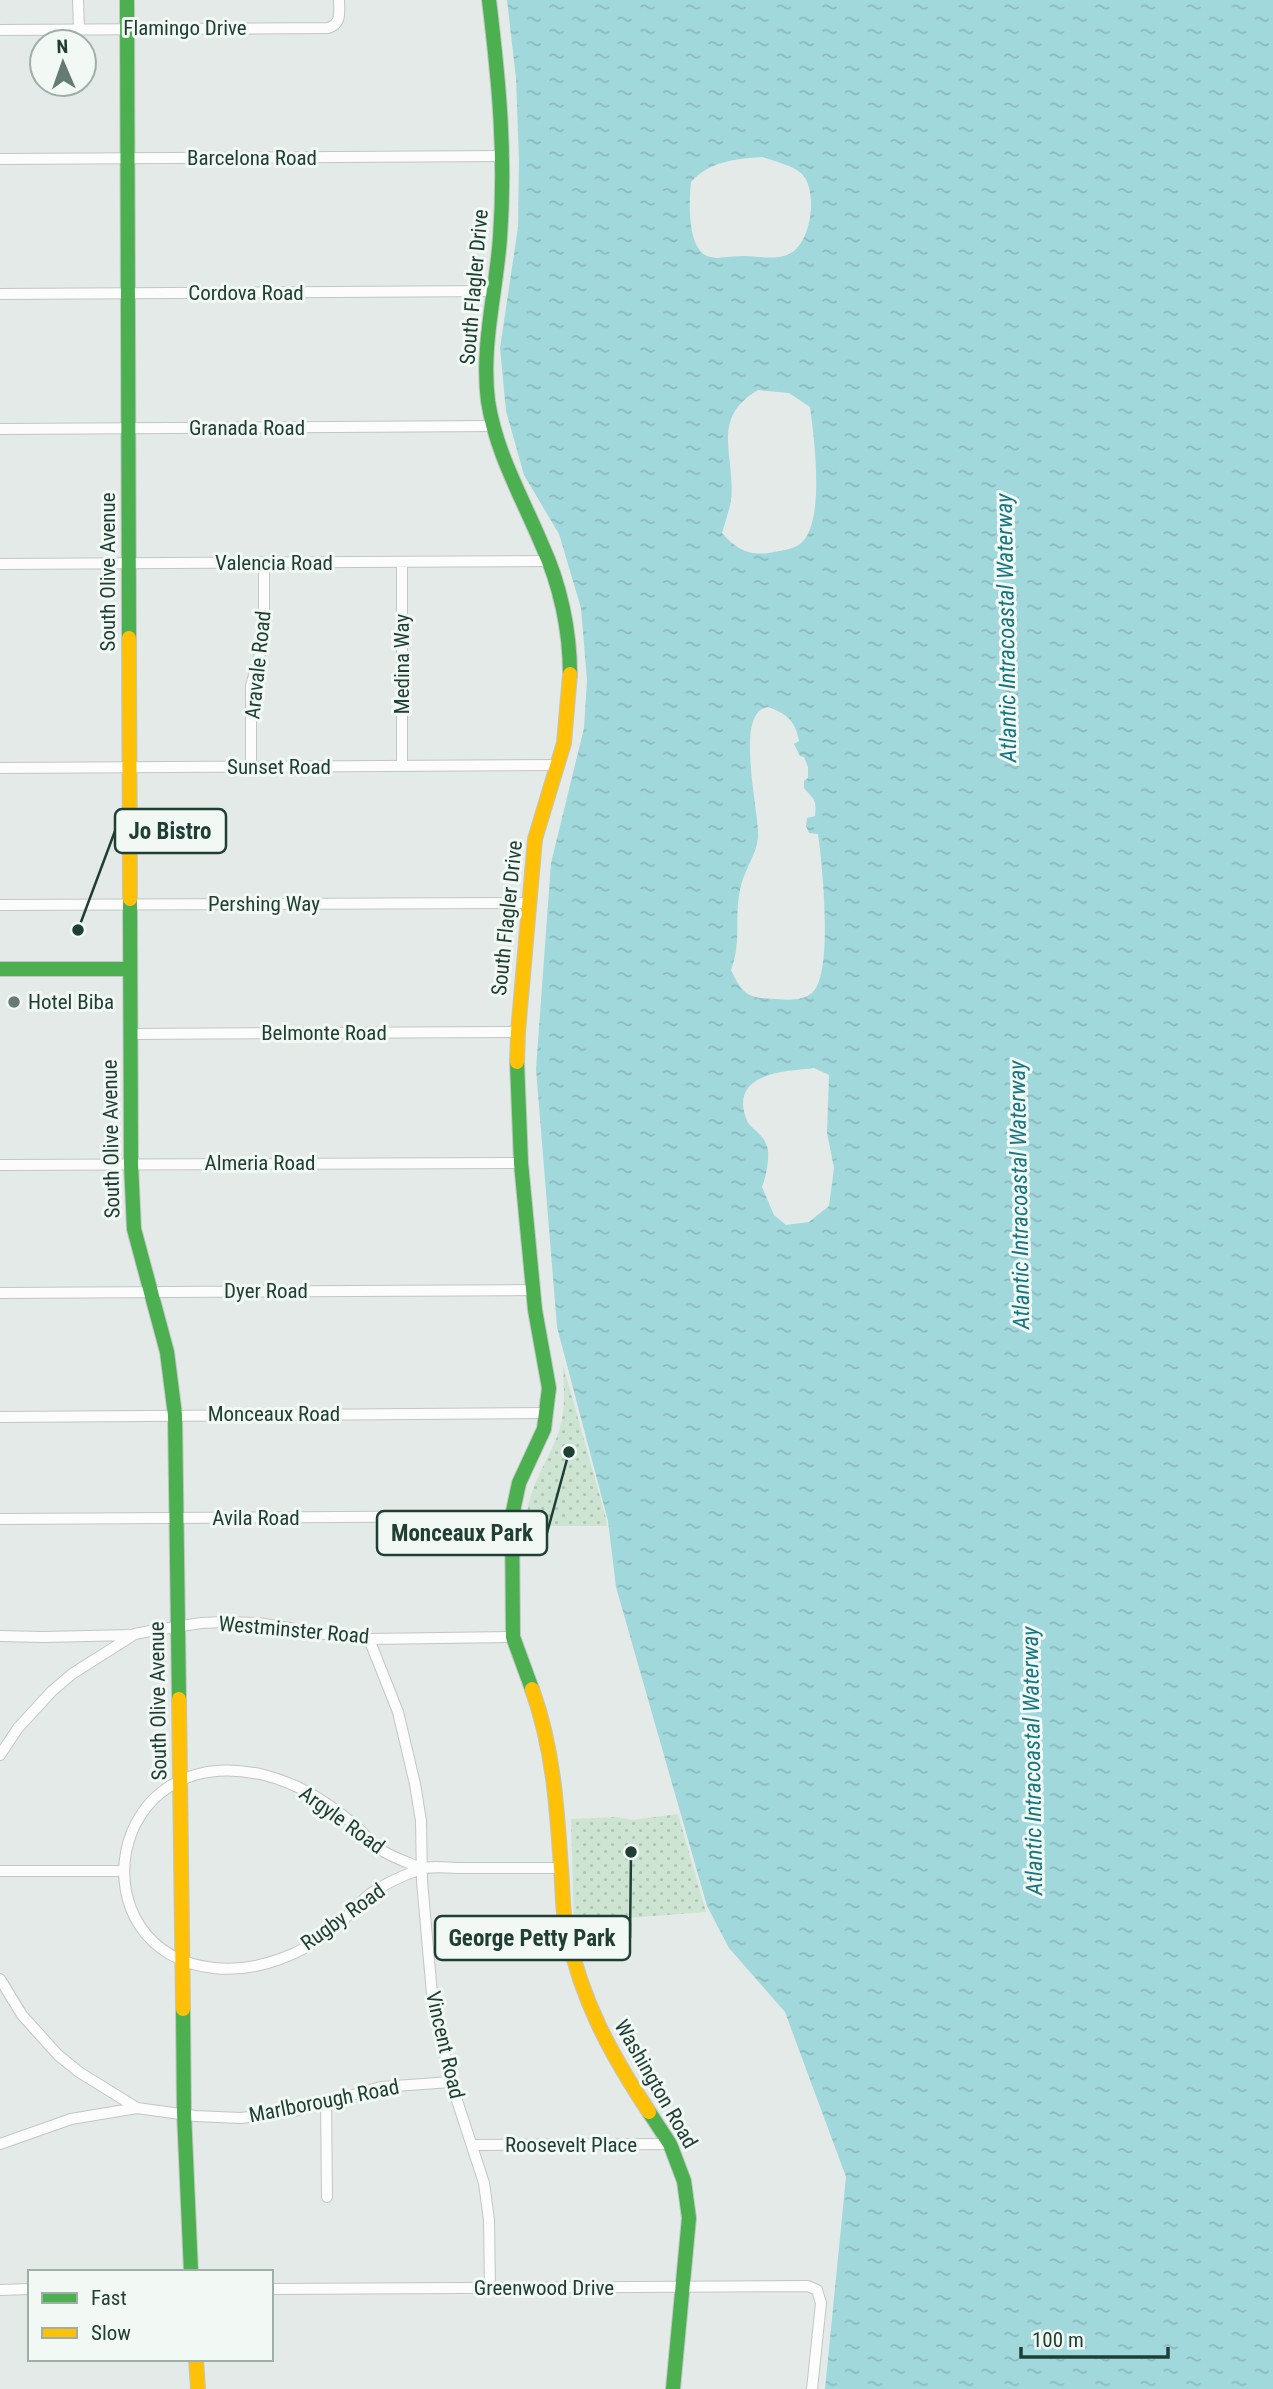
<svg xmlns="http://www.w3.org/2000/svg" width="1273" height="2389" font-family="'Roboto Condensed',sans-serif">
	<defs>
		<pattern id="park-dots" width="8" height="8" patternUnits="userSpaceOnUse" patternTransform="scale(1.75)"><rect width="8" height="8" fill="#cce4d1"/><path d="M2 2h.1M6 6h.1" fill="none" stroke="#afc5b4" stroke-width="1.8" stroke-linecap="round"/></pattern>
		<pattern id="water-ripples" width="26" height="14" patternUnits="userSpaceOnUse" patternTransform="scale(1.75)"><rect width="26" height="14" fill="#a1d8dc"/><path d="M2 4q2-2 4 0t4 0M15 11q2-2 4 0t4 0" fill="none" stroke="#8ababd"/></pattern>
	</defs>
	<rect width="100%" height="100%" fill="#e4eae7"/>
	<path fill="url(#park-dots)" d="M563,1365L606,1518L607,1526H526C527,1488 545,1468 558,1434C566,1411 564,1388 563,1365Z
		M678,1814L706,1912L574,1922L571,1819L617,1817L632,1820Z"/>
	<path fill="url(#water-ripples)" fill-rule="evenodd" d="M507,0H1273V2389H825L846,2177L785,2012L729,1948L707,1906L616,1587L608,1521L557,1327L536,1069L551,863L584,728L587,680L581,608L559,534L524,475L506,411L500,348L518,227L519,161L516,78ZM762,157C774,161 792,165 802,174C819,192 811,247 787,255C773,260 757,256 744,256C735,256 726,257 717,258C713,257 708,257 705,255C687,244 689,200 691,182C710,161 735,159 762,157ZM758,390L789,393L810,407C814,437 826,524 800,544C791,550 779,551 769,553C748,556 735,548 722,533C725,523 729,511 731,501C736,455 709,419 758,390ZM768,707C787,714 795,720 799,741L794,744L800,756L804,757L808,767V778L804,781V788C813,800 817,797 815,816L807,818L806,826L809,833L818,834C822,862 834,975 812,993C802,1001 788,1000 776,999C747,998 743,995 731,970C742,942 734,917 740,890C743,872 756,856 758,838C760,813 733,711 768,707ZM814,1068L829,1075L827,1133L834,1168L829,1206L809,1222L786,1225L774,1215L762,1187C766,1177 769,1161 768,1150C765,1136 756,1132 749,1124C746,1120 743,1109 743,1104C743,1071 791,1071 814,1068Z"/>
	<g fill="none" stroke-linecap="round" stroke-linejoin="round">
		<defs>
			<path id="street" d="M78,0L79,29
				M0,30L328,28C342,24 339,12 339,0
				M0,159L504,156
				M0,294L493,291
				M0,429L493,426
				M402,562V766
				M0,564L549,561
				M251,767V686L264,639V563
				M0,768L558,765
				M0,905L528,903
				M130,1034L518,1032
				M0,1165L521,1163
				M0,1293L533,1290
				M0,1417L548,1413
				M0,1519L512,1516
				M0,1636L43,1637L132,1635
				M369,1639L398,1712L415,1784L421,1821L422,1881L432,1994L451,2082L484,2183L489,2220L490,2288
				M0,1755L18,1728L52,1691L72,1674L135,1634L150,1631L201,1623L226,1622L258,1623L344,1637L369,1639L513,1637
				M421,1868C407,1862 391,1857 378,1848C371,1842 365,1835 359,1829C331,1804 301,1784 264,1775C103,1737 74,1953 214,1968C256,1973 304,1954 336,1927C348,1917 358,1903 370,1894C384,1884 402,1876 418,1870C429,1865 447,1868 460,1868C493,1868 527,1868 560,1868
				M0,1871H123
				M0,1979L22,2015L58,2055L79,2072L137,2108L195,2116L241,2118L295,2111L381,2087L451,2082
				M326,2102L327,2197
				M0,2144L71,2119L137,2108
				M472,2145L670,2144
				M271,2289L808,2286L817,2290L821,2303L812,2389
				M0,2290L30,2289"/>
			<path id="fast" d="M127,0L129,638
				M489,0C499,82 506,155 500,238C496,293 481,346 488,401C496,453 522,497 542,545C560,584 570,630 570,674
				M130,899L131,1164L134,1229L167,1352L175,1415L179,1699
				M0,969H130
				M517,1062L521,1163L535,1310L549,1388L544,1429L519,1483L512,1516L513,1637L532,1689
				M183,2009L184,2113L191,2272
				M649,2112L670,2144L684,2181L689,2218L673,2389"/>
			<path id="slow" d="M129,638L130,899
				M517,1062L518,1032L535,839L564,743L570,674
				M532,1689C553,1747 557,1807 561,1868C563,1889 562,1912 567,1932C582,2001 610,2053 649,2112
				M179,1699L183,2009
				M196,2359L198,2389"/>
		</defs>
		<use href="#street" stroke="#c1c7c4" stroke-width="12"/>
		<use href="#fast" stroke="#bfc7c4" stroke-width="16"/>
		<use href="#slow" stroke="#bfc7c4" stroke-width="16"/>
		<use href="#street" stroke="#fbfcfb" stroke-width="10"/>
		<use href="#fast" stroke="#4caf50" stroke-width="14"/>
		<use href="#slow" stroke="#ffc107" stroke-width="14"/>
	</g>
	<circle fill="#657b73" stroke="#f2f9f5" stroke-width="2.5" cx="14" cy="1002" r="7"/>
	<g text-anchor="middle" stroke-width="6" stroke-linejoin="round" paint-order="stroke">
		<g font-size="21" fill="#203f34" stroke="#f2f9f5">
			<text x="185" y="35">Flamingo Drive</text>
			<text x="252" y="165">Barcelona Road</text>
			<text transform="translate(474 287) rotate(-85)" y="7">South Flagler Drive</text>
			<text x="246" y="300">Cordova Road</text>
			<text x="247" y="435">Granada Road</text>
			<text x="274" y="570">Valencia Road</text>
			<text transform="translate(108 572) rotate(-90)" y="7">South Olive Avenue</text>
			<text transform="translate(402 664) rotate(-90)" y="7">Medina Way</text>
			<text transform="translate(258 665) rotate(-84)" y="7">Aravale Road</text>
			<text x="279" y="774">Sunset Road</text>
			<text x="264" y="911">Pershing Way</text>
			<text transform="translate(507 918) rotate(-84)" y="7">South Flagler Drive</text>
			<text x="324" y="1040">Belmonte Road</text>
			<text transform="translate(111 1139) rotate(-91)" y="7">South Olive Avenue</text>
			<text x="260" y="1170">Almeria Road</text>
			<text x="266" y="1298">Dyer Road</text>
			<text x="274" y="1421">Monceaux Road</text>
			<text x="256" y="1525">Avila Road</text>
			<text transform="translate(294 1630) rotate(5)" y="7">Westminster Road</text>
			<text transform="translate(158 1701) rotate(-91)" y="7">South Olive Avenue</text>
			<text transform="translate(342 1820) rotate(36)" y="7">Argyle Road</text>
			<text transform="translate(343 1917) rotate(-36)" y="7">Rugby Road</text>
			<text transform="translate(445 2045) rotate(77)" y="7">Vincent Road</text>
			<text transform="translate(656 2084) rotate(60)" y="7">Washington Road</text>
			<text transform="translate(324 2101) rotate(-11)" y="7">Marlborough Road</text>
			<text x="571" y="2152">Roosevelt Place</text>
			<text x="544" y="2295">Greenwood Drive</text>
		</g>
		<g font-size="21" fill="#203f34" stroke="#f2f9f5" text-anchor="start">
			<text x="28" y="1009">Hotel Biba</text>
		</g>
		<g font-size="23" font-style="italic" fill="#157680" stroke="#f2f9f5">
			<text transform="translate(1006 628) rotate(-91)" y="8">Atlantic Intracoastal Waterway</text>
			<text transform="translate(1019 1195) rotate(-91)" y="8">Atlantic Intracoastal Waterway</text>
			<text transform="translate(1032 1761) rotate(-91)" y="8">Atlantic Intracoastal Waterway</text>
		</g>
	</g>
	<path fill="none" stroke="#203f34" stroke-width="2.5" d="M78 930L115 831M569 1452L547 1533M631 1852L630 1938"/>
	<g fill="#203f34" stroke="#f2f9f5" stroke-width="2.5">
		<circle cx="78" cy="930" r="7"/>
		<circle cx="569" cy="1452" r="7"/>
		<circle cx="631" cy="1852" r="7"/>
	</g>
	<g fill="#f2f9f5" stroke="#203f34" stroke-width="2.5">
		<rect x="115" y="809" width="111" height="44" rx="7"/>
		<rect x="377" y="1511" width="170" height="44" rx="7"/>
		<rect x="435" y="1916" width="195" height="44" rx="7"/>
	</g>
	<g font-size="23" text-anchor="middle" font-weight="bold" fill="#203f34">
		<text x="170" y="839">Jo Bistro</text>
		<text x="462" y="1541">Monceaux Park</text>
		<text x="532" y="1946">George Petty Park</text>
	</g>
	<rect x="28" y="2270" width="245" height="91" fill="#f2f9f5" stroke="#9eafa8" stroke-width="2"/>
	<rect x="42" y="2293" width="35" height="10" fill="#4caf50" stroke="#9eafa8" stroke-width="2"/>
	<text x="91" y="2305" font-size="21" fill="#203f34">Fast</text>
	<rect x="42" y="2328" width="35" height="10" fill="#ffc107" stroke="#9eafa8" stroke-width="2"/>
	<text x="91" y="2340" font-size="21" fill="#203f34">Slow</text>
	<g transform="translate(63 63) rotate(358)"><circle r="33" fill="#f2f9f5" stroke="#9eafa8" stroke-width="2"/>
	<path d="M0-5L12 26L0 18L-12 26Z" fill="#657b73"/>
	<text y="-10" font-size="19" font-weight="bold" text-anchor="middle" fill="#203f34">N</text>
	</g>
	<path d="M1021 2347v10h147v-10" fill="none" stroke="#203f34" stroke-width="3.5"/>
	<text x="1032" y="2347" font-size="21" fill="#203f34" stroke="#f2f9f5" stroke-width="5" paint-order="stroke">100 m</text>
</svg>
